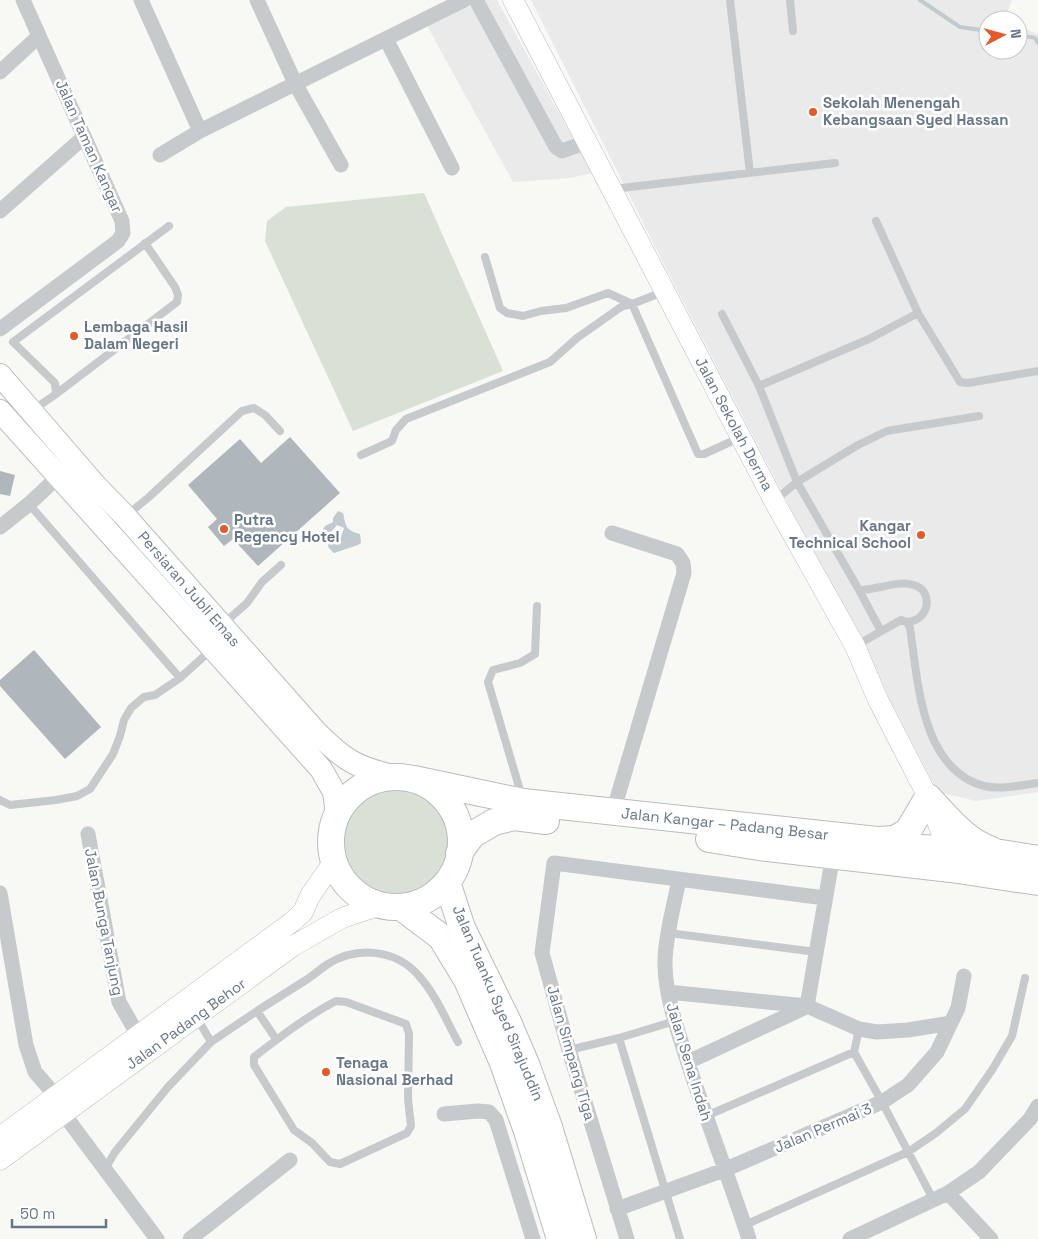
<svg xmlns="http://www.w3.org/2000/svg" width="1038" height="1239" font-family="'Space Grotesk',sans-serif">
	<rect width="100%" height="100%" fill="#f8f8f5"/>
	<path fill="#e9eae9" d="M447,0H497L592,173L570,178L513,182L420,13Z
		M531,0H1012L1005,20H988V50H1018V26L1038,34V792L976,801L938,792L671,278Z"/>
	<path fill="#d9e0d6" d="M424,193L503,371L353,431L265,241L267,221L286,207Z
		M402,789C413,793 423,796 432,805C453,824 457,869 433,887C402,910 359,895 347,859C337,830 354,798 383,790C389,789 396,789 402,789Z"/>
	<path fill="#c0cacf" d="M338,511L343,513C346,526 345,530 360,534L361,543L358,545L334,553L328,547L329,542L341,537L344,528L337,525L331,532L327,534L324,533L323,529L325,526L333,522V518Z"/>
	<g fill="none" stroke-linecap="round" stroke-linejoin="round">
		<path stroke="#c0cacf" stroke-width="4" d="M920,0L960,27L988,31
			M1018,35L1035,38L1038,43"/>
	</g>
	<path fill="#afb6bc" d="M290,437L340,493L258,566L233,539L224,546L208,527L217,519L188,485L240,439L261,463Z
		M0,471L15,475L10,496L0,494Z
		M34,650L101,727L65,759L0,686V680Z"/>
	<g fill="none" stroke-linecap="round" stroke-linejoin="round">
		<defs>
			<path id="secondary" d="M513,0L774,501L855,646L878,700L928,797L948,851
				M0,1137L292,922L303,912L310,896L334,861
				M0,1160L293,946L342,918L381,905"/>
			<path id="primary" d="M0,375L95,485L125,516L316,732C345,761 357,768 397,777
				M0,411L321,769L334,792L337,814"/>
			<path id="highway" d="M331 842a65 65 0 1 1 130 0a65 65 0 1 1-130 0Z
				M414,779L523,802L877,840L922,848L1001,853L1038,859
				M709,839L759,847L951,869L1038,882
				M878,840L895,839L908,831L928,797C947,817 965,841 992,850
				M459,853L472,835L494,822L514,817L546,821
				M447,882L462,928L508,1022L526,1064L549,1127L583,1239
				M401,907L441,937L467,980L503,1063L527,1131L560,1239"/>
		</defs>
		<use href="#secondary" stroke="#b8bdc2" stroke-width="21"/>
		<use href="#primary" stroke="#b9bdc1" stroke-width="24"/>
		<use href="#highway" stroke="#b9bcbf" stroke-width="28"/>
		<path stroke="#c6cacd" stroke-width="8" d="M730,0L750,173
			M790,0L793,31
			M613,189L835,163
			M876,221L918,313L960,382L968,383L1038,371
			M485,257L500,308L507,313L523,316L541,311L566,308L608,293L632,304L663,292
			M722,314L759,386
			M56,394L177,302L178,295L175,287L145,243
			M33,410L56,394L55,383L13,342L169,226
			M361,455L392,441L396,430L406,419L550,362L577,338L621,307L632,304L698,454H704L739,438
			M774,501L797,482L759,386L869,339L918,313
			M29,504L180,678
			M127,515L149,497L242,411L254,408L265,415L280,431
			M859,590L881,631
			M907,622C931,620 933,590 914,585C897,580 877,590 859,590L797,482L858,445L887,431L979,416
			M223,624L247,603L262,582L281,565
			M857,645L901,620L907,622L910,628C918,681 921,769 984,786C1001,790 1022,785 1038,783
			M522,797L488,682L493,670L520,663L535,654L537,606
			M0,800L10,805L56,800L77,796L90,789L113,754L120,736L124,720L131,708L144,697L155,695L180,678L211,650
			M669,933L816,952
			M336,1001L346,1002L406,1024L409,1034L408,1099L411,1126L407,1133L340,1164L330,1162L312,1143L294,1130L254,1065V1057C280,1037 307,1016 336,1001Z
			M257,1011C273,1001 290,990 306,980C314,975 320,969 328,964C357,946 396,949 419,976C436,995 446,1020 458,1042
			M197,1018L211,1042
			M859,1029L854,1052L882,1102L934,1201
			M619,1038L680,1239
			M569,1050L619,1038L675,1021
			M706,1116L854,1052
			M105,1169L115,1152L168,1087L211,1042L257,1011L276,1039
			M745,1225L908,1152L936,1133L965,1109L992,1070L1012,1036L1025,978"/>
		<path stroke="#c6cacd" stroke-width="15" d="M141,0L200,131
			M257,0L296,85L341,165
			M476,0L556,147L562,151L587,142
			M386,39L452,168
			M0,72L39,36
			M160,155L200,131L464,0
			M0,211L84,137
			M0,329L118,241L123,233L122,221L23,0
			M0,527L29,504L59,476
			M612,533L677,554L683,563L684,573L613,812
			M88,834L119,1002L138,1035
			M679,880C674,905 664,942 665,966C666,1000 679,1034 689,1066C708,1124 730,1181 749,1239
			M0,893L26,1045L35,1072L56,1096
			M668,992L807,1006L859,1029L877,1032L908,1030L951,1023
			M807,1006L833,855
			M688,1062L806,1007
			M63,1113L157,1239
			M444,1114L478,1111L489,1112L496,1120L533,1239
			M948,1193L991,1239
			M617,1209L724,1170L882,1102L908,1085L937,1052L958,1008L964,976
			M190,1239L290,1160
			M627,1239L569,1050L542,953L554,863L825,898
			M850,1239L948,1193L979,1172L1030,1119L1038,1106"/>
		<use href="#secondary" stroke="#fff" stroke-width="20"/>
		<use href="#primary" stroke="#fff" stroke-width="22"/>
		<use href="#highway" stroke="#fff" stroke-width="26"/>
	</g>
	<g fill="#e75a27" stroke="#fff" stroke-width="2">
		<circle cx="813" cy="112" r="5"/>
		<circle cx="74" cy="336" r="5"/>
		<circle cx="224" cy="529" r="5"/>
		<circle cx="921" cy="535" r="5"/>
		<circle cx="326" cy="1072" r="5"/>
	</g>
	<g text-anchor="middle" stroke-width="5" stroke-linejoin="round" paint-order="stroke">
		<g font-size="15" font-weight="bold" fill="#677787" stroke="#fff" text-anchor="start">
			<text x="823" y="108">Sekolah Menengah<tspan x="823" dy="17">Kebangsaan Syed Hassan</tspan></text>
			<text x="84" y="332">Lembaga Hasil<tspan x="84" dy="17">Dalam Negeri</tspan></text>
			<text x="234" y="525">Putra<tspan x="234" dy="17">Regency Hotel</tspan></text>
			<text x="911" y="531" text-anchor="end">Kangar<tspan x="911" dy="17">Technical School</tspan></text>
			<text x="336" y="1068">Tenaga<tspan x="336" dy="17">Nasional Berhad</tspan></text>
		</g>
		<g font-size="15" fill="#677787" stroke="#fff">
			<text transform="translate(89 146) rotate(66)" y="5">Jalan Taman Kangar</text>
			<text transform="translate(734 424) rotate(62)" y="5">Jalan Sekolah Derma</text>
			<text transform="translate(189 589) rotate(49)" y="5">Persiaran Jubli Emas</text>
			<text transform="translate(725 824) rotate(6)" y="5">Jalan Kangar – Padang Besar</text>
			<text transform="translate(104 922) rotate(79)" y="5">Jalan Bunga Tanjung</text>
			<text transform="translate(498 1003) rotate(67)" y="5">Jalan Tuanku Syed Sirajuddin</text>
			<text transform="translate(186 1024) rotate(-36)" y="5">Jalan Padang Behor</text>
			<text transform="translate(571 1053) rotate(74)" y="5">Jalan Simpang Tiga</text>
			<text transform="translate(689 1062) rotate(73)" y="5">Jalan Sena Indah</text>
			<text transform="translate(823 1128) rotate(-23)" y="5">Jalan Permai 3</text>
		</g>
	</g>
	<g transform="translate(1003 35) rotate(84)"><circle r="24" fill="#ffffff" stroke="#c2c9cf"/>
	<path d="M0-4L9 19L0 12L-9 19Z" fill="#e75a27"/>
	<text y="-8" font-size="14" font-weight="bold" text-anchor="middle" fill="#677787">N</text>
	</g>
	<path d="M12 1219v8h94v-8" fill="none" stroke="#677787" stroke-width="2.5"/>
	<text x="20" y="1219" font-size="15" fill="#677787" stroke="#ffffff" stroke-width="4" paint-order="stroke">50 m</text>
</svg>
